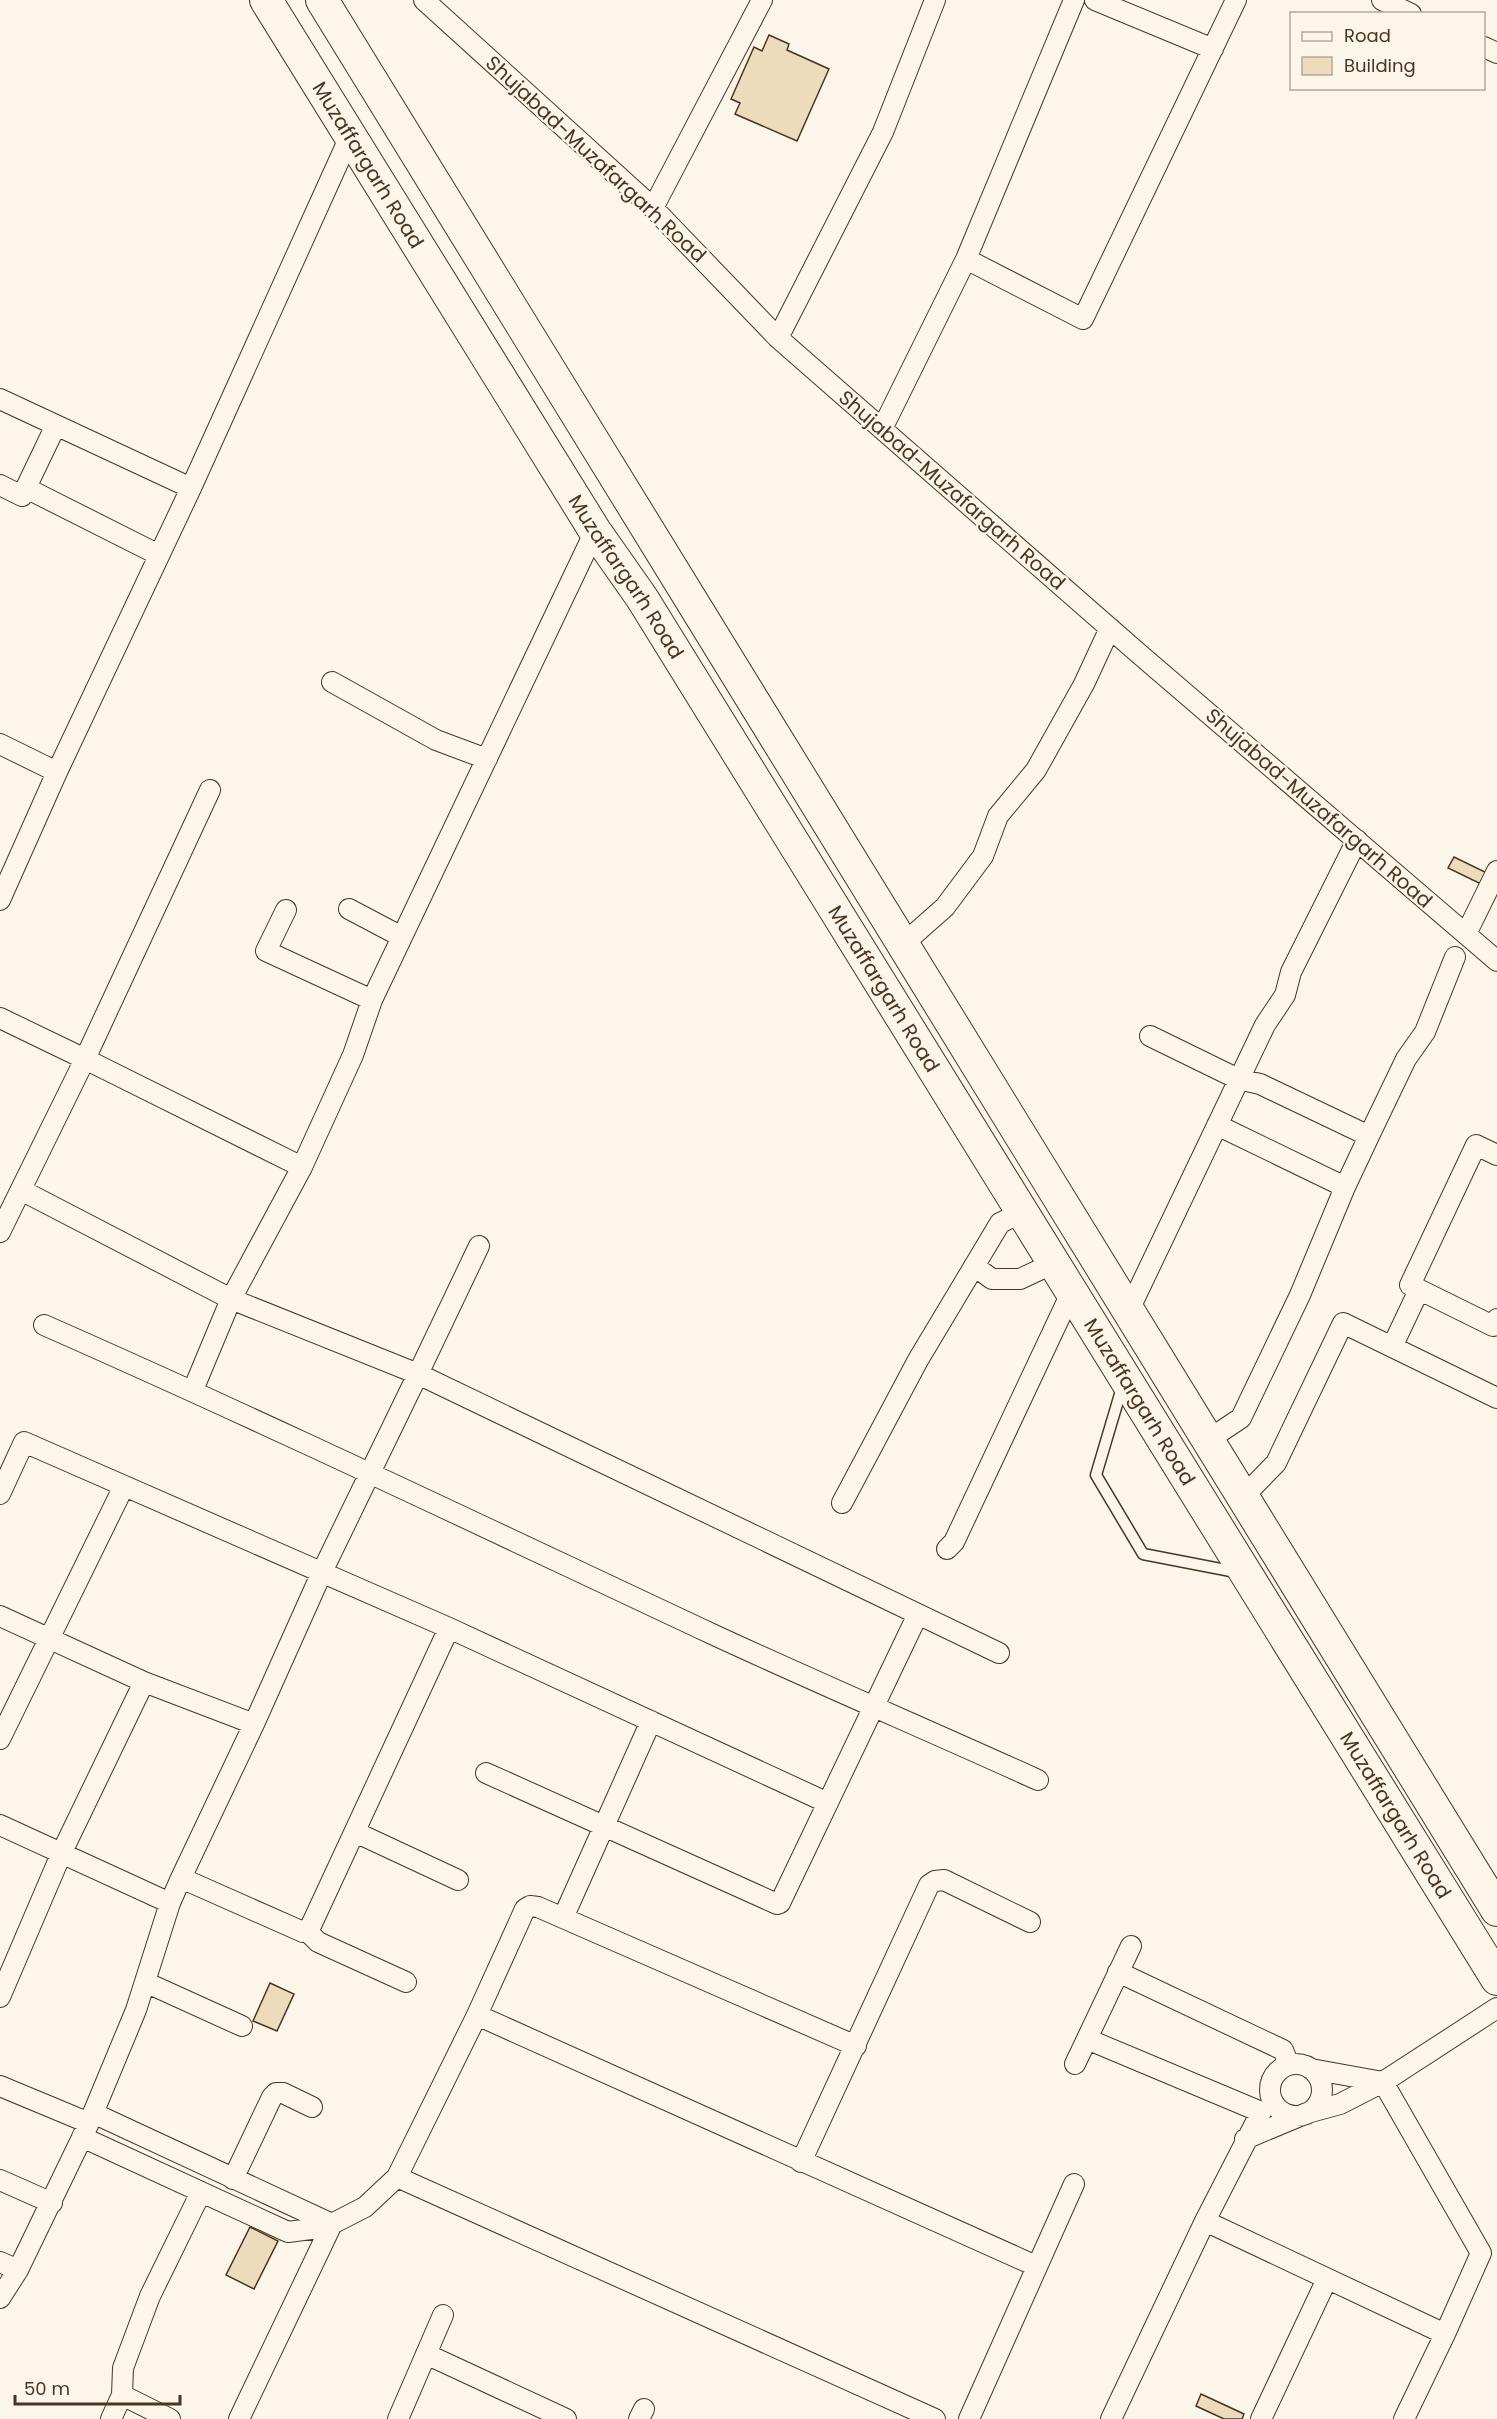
<svg xmlns="http://www.w3.org/2000/svg" width="1497" height="2419" font-family="Poppins,sans-serif">
	<rect width="100%" height="100%" fill="#fbf6e9"/>
	<path fill="#ecdcbc" stroke="#4a3520" stroke-width="1.5" d="M769,35L789,44L787,50L829,69L797,141L735,114L740,103L731,99L754,47L762,51Z
		M1454,857L1487,873L1481,884L1448,868Z
		M270,1983L294,1994L277,2031L253,2021Z
		M250,2227L278,2241L254,2289L226,2275Z
		M1201,2394L1244,2414L1242,2419H1224L1196,2406Z"/>
	<g fill="none" stroke-linecap="round" stroke-linejoin="round">
		<defs>
			<path id="lane" d="M1123,1384L1096,1475L1143,1554L1236,1572"/>
			<path id="street" d="M424,0L653,208L778,338L1137,652L1497,961
				M1095,0L1213,49
				M1382,0L1411,14
				M1484,47L1497,53
				M653,208L762,0
				M966,259L1074,0
				M778,338L883,132L935,0
				M0,399L191,488
				M882,429L966,259L1083,319L1236,0
				M0,485L22,496L56,425
				M26,488L159,555
				M332,682L436,740L487,759
				M0,744L57,772
				M0,900L57,772L191,488L351,134
				M349,909L402,937
				M286,910L266,951L372,1000
				M1466,934L1497,871
				M902,945L945,907L983,856L998,816L1036,770L1084,684L1110,628
				M0,1018L85,1059L0,1232
				M1150,1036L1238,1079L1260,1084L1369,1136L1406,1059L1425,1032L1455,957
				M1217,1125L1345,1187L1369,1136
				M1497,1155L1476,1145L1410,1285L1493,1326L1497,1319
				M302,1167L353,1055L372,1000L595,531
				M21,1190L231,1299L418,1374L479,1246
				M974,1266L992,1279H1020L1054,1263
				M1129,1310L1265,1025L1285,995L1291,972L1357,840
				M44,1325C269,1424 490,1530 712,1634C820,1684 930,1731 1038,1780
				M1392,1347L1419,1290
				M193,1390L231,1299L302,1167L85,1059L210,790
				M1208,1440L1241,1418L1300,1295L1345,1187
				M0,1494L24,1442L449,1628L828,1803
				M1243,1497L1276,1463L1343,1323L1497,1398
				M842,1503L918,1360L1000,1223L1023,1212
				M947,1549L954,1542L1072,1291
				M0,1616L144,1682L254,1724
				M0,1739L124,1486
				M486,1773L777,1904L780,1903L918,1614
				M0,1825L170,1903
				M355,1832L458,1880
				M181,1878L303,1932H308L449,1628
				M563,1918L651,1721
				M308,1932L318,1942L406,1982
				M1118,1972L1283,2050L1289,2065
				M145,1982L242,2026
				M0,1997L62,1852L144,1682
				M477,2015L525,1909L530,1906L538,1907L856,2046
				M1087,2039L1261,2112L1205,2221L1111,2419
				M1075,2064L1131,1946
				M1270 2090a26 26 0 1 1 52 0a26 26 0 1 1-52 0Z
				M1311,2069L1383,2082L1481,2253L1445,2334
				M0,2086L89,2123
				M93,2113L332,2224L239,2419
				M82,2137L288,2232L326,2227L365,2207L397,2177L935,2419
				M1245,2139L1307,2113L1340,2104L1383,2082L1497,2008
				M801,2162L929,1885L935,1881L944,1880L1030,1922
				M397,2177L477,2015L1036,2266
				M233,2179L272,2097L276,2093H283L312,2107
				M0,2180L52,2203
				M1205,2221L1445,2334L1404,2419
				M0,2262L18,2270
				M0,2298L18,2270L89,2123L136,2010L170,1903L181,1878L254,1724L322,1572L418,1374L999,1653
				M426,2354L566,2419
				M122,2395L170,2419
				M111,2419L122,2395L123,2368L150,2296L201,2192
				M398,2419L443,2315
				M639,2419L644,2409
				M969,2419L1074,2184
				M1261,2419L1327,2279"/>
			<g id="primary">
				<path id="s1" d="M266,0L595,531L642,598L1497,1979"/>
				<path d="M322,0C710,638 1105,1273 1497,1910"/>
			</g>
		</defs>
		<use href="#lane" stroke="#4a3520" stroke-width="13"/>
		<use href="#street" stroke="#4a3520" stroke-width="22"/>
		<use href="#primary" stroke="#4a3520" stroke-width="34"/>
		<use href="#lane" stroke="#fbf6e9" stroke-width="10"/>
		<use href="#street" stroke="#fbf6e9" stroke-width="20"/>
		<use href="#primary" stroke="#fbf6e9" stroke-width="32"/>
	</g>
	<g text-anchor="middle" stroke-width="4.5" stroke-linejoin="round" paint-order="stroke">
		<g font-size="20" fill="#4a3520" stroke="#fbf6e9">
			<text transform="translate(596 159) rotate(43)" y="7">Shujabad-Muzafargarh Road</text>
			<text dy="7" stroke="none"><textPath href="#s1" startOffset="194">Muzaffargarh Road</textPath></text>
			<text transform="translate(952 490) rotate(41)" y="7">Shujabad-Muzafargarh Road</text>
			<text dy="7" stroke="none"><textPath href="#s1" startOffset="680">Muzaffargarh Road</textPath></text>
			<text transform="translate(1319 808) rotate(41)" y="7">Shujabad-Muzafargarh Road</text>
			<text dy="7" stroke="none"><textPath href="#s1" startOffset="1166">Muzaffargarh Road</textPath></text>
			<text dy="7" stroke="none"><textPath href="#s1" startOffset="1652">Muzaffargarh Road</textPath></text>
			<text dy="7" stroke="none"><textPath href="#s1" startOffset="2138">Muzaffargarh Road</textPath></text>
		</g>
	</g>
	<rect x="1290" y="12" width="195" height="78" fill="#fbf6e9" stroke="#b4a999" stroke-width="1.5"/>
	<rect x="1302" y="32" width="30" height="9" fill="#fbf6e9" stroke="#b4a999" stroke-width="1.5"/>
	<text x="1344" y="42" font-size="18" fill="#4a3520">Road</text>
	<rect x="1302" y="57" width="30" height="18" fill="#ecdcbc" stroke="#b4a999" stroke-width="1.5"/>
	<text x="1344" y="72" font-size="18" fill="#4a3520">Building</text>
	<path d="M15 2395v9h165v-9" fill="none" stroke="#4a3520" stroke-width="3"/>
	<text x="24" y="2395" font-size="18" fill="#4a3520" stroke="#fbf6e9" stroke-width="4.5" paint-order="stroke">50 m</text>
</svg>
